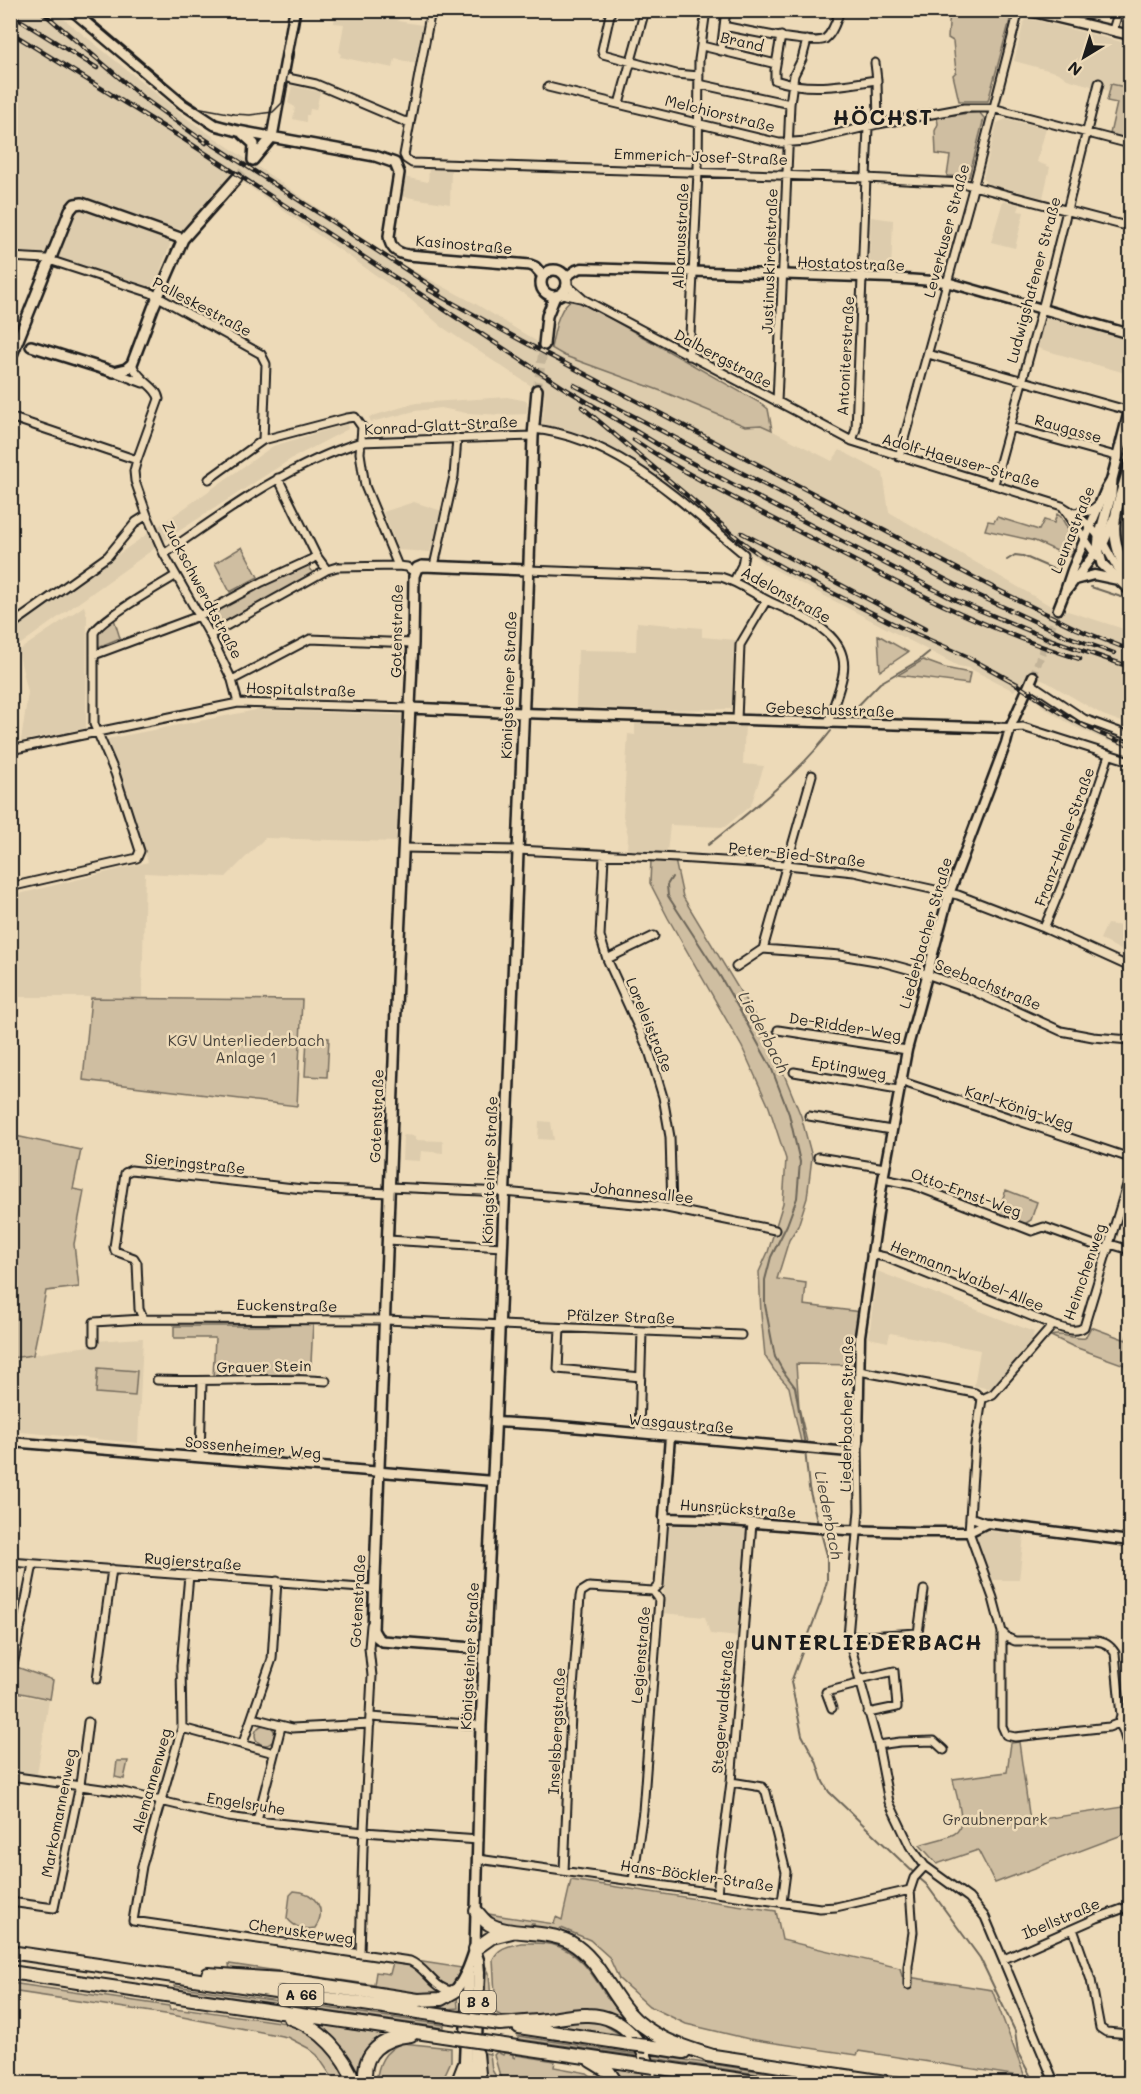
<svg xmlns="http://www.w3.org/2000/svg" width="1141" height="2094" font-family="Mali,sans-serif">
	<rect width="100%" height="100%" fill="#eddab8"/>
	<filter id="ink" filterUnits="userSpaceOnUse"><feTurbulence type="fractalNoise" baseFrequency=".0167" numOctaves="2"/><feDisplacementMap in="SourceGraphic" scale="12" xChannelSelector="R" yChannelSelector="G"/><feConvolveMatrix kernelMatrix="1 2 1 2 8 2 1 2 1" color-interpolation-filters="sRGB"/></filter>
	<g filter="url(#ink)">
		<path fill="#ddccad" d="M379,10L401,15L398,21L422,25L415,63L395,59L393,68L340,57L341,54L339,53L344,24L334,23L336,11Z
			M11,11H54L189,120L397,262L476,304L536,341L565,356L664,392L745,426L761,425L832,461L840,450L883,473L889,512L1049,605L1130,631V725L1103,715L1047,682L1026,674L1022,684L1021,683L1014,691L969,668L958,666L766,565L693,508L621,456L604,446L542,425L545,395L442,327L410,299L231,174L182,230L176,228L154,288L43,255L11,253Z
			M1027,18L1130,44V88L1112,84L1109,91L1067,79L1059,73L1014,61L1024,21Z
			M292,86L320,92L316,110L310,109L309,115H306V122L293,119L295,107L288,103Z
			M1006,119L1046,128L1037,162L1050,167L1043,198L986,183L983,178L997,123Z
			M429,169L451,170L450,204L400,196L403,177L428,182Z
			M1003,201L1020,205L1018,211L1024,212L1015,248L991,242Z
			M871,217L893,220L891,272L869,271Z
			M1046,315L1125,337L1124,341L1130,343L1129,374L1037,348Z
			M507,397L527,401V414L503,415L466,413L441,408L415,411L371,422L369,417L416,403Z
			M347,424L348,429L291,459L176,533L11,651L10,630L273,446Z
			M414,502L442,511L430,552L398,550L383,512Z
			M84,606L87,616L86,728L21,741L28,692L18,651Z
			M637,622L702,628V637L737,640L733,709L658,710L576,707L578,650L636,651Z
			M1045,699L1090,727L1130,743V748L1105,740L1073,726L1040,705Z
			M256,710L402,715L396,842L265,838L226,877L145,873L142,997H11V896L148,862L107,739Z
			M635,724L745,725L743,764L764,766L751,805L725,827L670,825L667,852L627,850L628,835L623,816L628,734L635,735Z
			M1107,924L1130,927V955L1100,939Z
			M539,1121L551,1122L554,1140L538,1139Z
			M403,1135L416,1136V1140L443,1141V1153L421,1151L420,1161L402,1160Z
			M877,1271L1034,1332L1030,1346L992,1389L974,1386L980,1350L890,1333L888,1342L869,1338Z
			M143,1338L138,1443L11,1431L10,1358L94,1345L95,1341Z
			M668,1524L747,1529L739,1637L710,1634L705,1617L662,1613Z
			M981,1530L1024,1535L1019,1580H991L976,1539V1536Z
			M13,1694L49,1700L37,1774L11,1771L10,1707Z"/>
		<path fill="#cfbea1" stroke="#766d5e" stroke-width="1.5" d="M1007,11L1010,16V20L988,101H959L953,75L956,72L953,41L948,38L950,11Z
			M1111,84L1130,88V139L1110,134L1117,103L1107,101Z
			M979,112L984,118L969,177L947,176L950,156L936,154L935,131L938,124L937,117Z
			M574,298L762,404L768,409L772,430L761,425L745,426L664,392L565,356L551,348C555,331 557,307 574,298Z
			M1057,514L1061,517L1072,536L1067,547L1074,549L1070,557L1035,541L985,530L988,521L994,522L997,517L1039,530L1044,520L1054,523Z
			M242,547L258,577L230,592L215,563Z
			M310,564V570L315,574L213,628L205,617L265,584Z
			M114,619L120,638L96,648V631Z
			M878,635L908,652L880,671Z
			M923,660L945,668L970,673L968,684L898,675Z
			M651,860H675L683,897L761,1026L781,1067L801,1116L812,1157L807,1198L798,1226L789,1240L777,1279L806,1283L804,1305L861,1312L857,1365L796,1364L799,1408L807,1442H801L789,1387L774,1370L765,1356L761,1314L759,1272L768,1252L783,1203L786,1159L769,1107L742,1047L668,918L650,883Z
			M91,998L302,1000L297,1106L83,1080Z
			M307,1037L329,1038L327,1077L305,1076Z
			M11,1135L81,1150L73,1189L84,1191L74,1244L79,1287L46,1291L33,1355L11,1358Z
			M1006,1190L1037,1202L1031,1220L1023,1225L997,1213Z
			M313,1323L311,1363H302L299,1376L213,1377L215,1338H174V1326H269Z
			M1091,1327L1126,1340L1130,1327V1367L1072,1346L1051,1336C1062,1332 1073,1340 1085,1338Z
			M98,1368L137,1371L135,1396L96,1393Z
			M11,1665L53,1680L50,1699L11,1691Z
			M255 1735a10 10 0 1 1 20 0a10 10 0 1 1-20 0Z
			M1019,1742L1030,1821L1130,1806V1832L995,1883L978,1850L937,1864L920,1845C931,1841 944,1839 954,1834C969,1827 955,1793 953,1779L1007,1772L1011,1743Z
			M117,1761H128L124,1779L115,1777Z
			M571,1880L776,1911L782,1940L900,1968L902,1976L992,1990L1025,2077L859,2051L857,2055L749,2039L686,2024L649,2006L619,1979L609,1957L590,1940L561,1928L559,1930L555,1929L554,1930L534,1927V1924H531V1927H505L489,1919L488,1914L554,1924L556,1917L562,1920Z
			M294,1891C315,1892 328,1909 315,1928C303,1930 295,1928 287,1918L290,1895Z
			M521,1943C531,1943 544,1942 554,1945C581,1952 595,1979 609,2000H611L620,2011L656,2039L655,2041L641,2039L621,2021L500,2017V2015L496,2013L493,1959C499,1947 509,1946 521,1943Z
			M416,1961L462,1968L455,1980V1987H444L422,1964Z
			M483,1961L489,1973L492,2014L486,2009Z
			M393,1962L415,1966L447,1993L438,1997L230,1971L229,1964L374,1985L376,1972L390,1974Z
			M11,1983L169,2006L170,2010H172L174,2009L189,2011V2009L293,2024C324,2036 334,2056 350,2083H336L317,2055L308,2048L287,2037L172,2015L11,1991Z
			M175,1986L444,2025V2028L175,1989Z
			M457,1995L458,2008L446,2009L424,2004Z
			M579,2018L607,2022L606,2026L621,2035L611,2033L610,2035L547,2026L545,2023Z
			M311,2023L388,2035L379,2040L362,2083Z
			M518,2036L636,2054L637,2056L518,2039Z
			M402,2043L451,2048V2061L441,2083H376C378,2064 383,2051 402,2043Z
			M497,2052L503,2055L504,2053L513,2054V2057L515,2058L516,2055L555,2061L554,2067L587,2073L601,2083H505L500,2076L494,2055Z
			M485,2053L490,2054L492,2070L500,2083L484,2084Z
			M651,2055L784,2075V2078L652,2058Z
			M608,2067L643,2073V2083H621Z
			M656,2075L694,2080L688,2083L654,2084V2077Z"/>
		<g fill="none" stroke-linecap="round" stroke-linejoin="round">
			<path stroke="#6c6558" stroke-width="2" d="M1007,560L1015,555L1023,556L1060,572
				M1091,587L1130,600
				M847,717L880,683L918,661L929,652
				M708,845C751,811 797,775 831,731
				M672,877L667,885L668,896L720,976L739,1009L771,1067L789,1114L800,1162L797,1198L787,1225L771,1257L765,1280V1305L775,1357L783,1371L795,1387L805,1445
				M805,1450L809,1488L818,1524
				M820,1529L827,1555V1581L821,1602L791,1682L802,1735L816,1761L823,1782L829,1792L915,1874
				M919,1878L926,1884L980,1958L1015,2031L1018,2053L1030,2075L1036,2084"/>
			<path stroke="#c3b499" stroke-width="8" stroke-dasharray="8 4" stroke-linecap="butt" d="M1033,676L1058,609"/>
			<path stroke="#c3b499" stroke-width="9" stroke-dasharray="9 4.5" stroke-linecap="butt" d="M237,178L253,160
				M537,390L544,345"/>
			<defs>
				<path id="minor" d="M611,10L602,50L603,54L676,74L699,76
					M724,26C738,29 817,46 825,39C833,33 837,19 840,10
					M1113,30L1119,10
					M781,36L775,70V80C811,92 841,85 877,80
					M702,46L776,64
					M721,51L726,10
					M875,63L877,80L878,124
					M283,77L316,84L403,121L410,122
					M699,84L790,104
					M548,87L779,143L807,141L878,124L964,108H992L1130,144
					M619,104L645,10
					M406,159L412,163L866,178L962,183L1130,227
					M406,159L404,155L431,10
					M10,257L46,259L151,293L261,354L266,364L263,440
					M567,285L583,299L852,441L1062,506C1078,515 1094,528 1104,544C1112,559 1118,571 1130,583
					M562,294L580,298
					M928,354L1130,411
					M689,356L698,172L699,60L706,10
					M132,364C138,381 157,386 159,399L137,460L134,471L135,481L147,515L164,554L210,635L232,680L238,703
					M114,372L143,383
					M777,402L790,104L794,75L802,59L807,40
					M10,417L137,460
					M1010,427L1119,457
					M533,429C617,437 682,503 744,554L742,565L734,581
					M852,441L856,429L868,127
					M899,457L971,196L1019,10
					M278,478L316,555L327,570
					M209,479L263,440L347,418L355,417L362,427L360,453L365,486L398,566
					M994,484L1044,302L1099,83
					M1063,507L1097,557
					M1074,513L1090,511L1099,504
					M164,554C226,511 288,465 361,442L533,436
					M434,566L454,476L457,438
					M527,570L721,577C741,583 756,596 775,604C803,617 850,634 843,674C840,690 833,707 828,723
					M10,626L108,556L136,522L147,515
					M210,635L327,570L337,567L398,566L407,567L414,572
					M94,655L199,616L262,582L312,559L316,555
					M232,680L310,639L413,643
					M1030,683L1084,719L1130,736
					M737,720L740,645L766,601
					M1010,728L1023,727L1130,761
					M10,750L238,703L410,708
					M403,848L517,850L677,858L787,865L854,872L958,895L1044,928L1130,967
					M604,856L600,936L607,959L649,1051L663,1097L670,1137L672,1209
					M10,887L137,858L140,851L115,773L94,724V633C99,620 160,585 175,576
					M1044,928C1069,871 1090,814 1109,755
					M763,949L840,955L882,962L926,974L969,989L1061,1031L1093,1037L1130,1040
					M607,959L654,936
					M736,967L763,949L812,775
					M778,1030L907,1050
					M794,1072L898,1090
					M900,1081L1130,1158
					M809,1116L891,1130
					M818,1157L885,1168
					M883,1179L913,1185L1032,1231L1044,1227L1108,1250
					M389,1187L504,1192L657,1206L775,1230
					M388,1240L502,1247
					M1110,1244L1130,1250
					M871,1254L885,1257L1053,1325
					M143,1319L139,1309L137,1263L134,1258L115,1251L114,1247L125,1173L131,1170L303,1189L389,1193
					M560,1328L558,1369L641,1377
					M94,1342V1322L143,1319L385,1320L741,1335
					M859,1371L975,1393L982,1399
					M157,1380C214,1382 270,1377 326,1381
					M982,1399L975,1444L969,1532L993,1598L1002,1632V1726L1006,1735L1015,1737L1109,1727L1119,1723L1121,1716L1115,1653C1110,1645 1105,1642 1096,1641H1015L1008,1638L1002,1632
					M982,1399L993,1394L1053,1325C1063,1328 1075,1334 1084,1327L1130,1175
					M639,1433L642,1331
					M858,1445L859,1510L848,1637L878,1745L889,1802L910,1846L925,1866L969,1898L985,1917L1055,2084
					M200,1457L202,1382
					M970,1517L987,1523
					M10,1562L374,1589
					M189,1575L181,1666L182,1728L142,1866L133,1921L410,1961C427,1968 434,1990 453,1991
					M653,1591L659,1585L664,1518
					M848,1637L918,1633L924,1590
					M13,1666L33,1564
					M97,1679L112,1569
					M860,1679L894,1671L897,1707L868,1713
					M832,1708L826,1692L861,1683
					M371,1717L481,1725
					M253,1718L292,1728L370,1724
					M1119,1723L1123,1730L1130,1754
					M182,1728L274,1753
					M243,1743L272,1659L277,1581
					M878,1745L900,1742L934,1741L944,1750
					M10,1776L123,1792L228,1817L257,1821L364,1832L479,1840
					M731,1782L762,1787L766,1792L786,1872L782,1902
					M257,1821L281,1727
					M478,1859L820,1908L836,1907L910,1890
					M564,1871L571,1714L580,1597L581,1592L589,1587L653,1591
					M633,1880L643,1811L659,1599L653,1591
					M717,1893L731,1782L752,1523
					M10,1902L54,1908L80,1785L88,1722
					M1073,1929L1091,1980L1100,2028L1106,2032L1130,2034
					M360,1954L363,1848L372,1676L369,1648L371,1625
					M1004,1959L1097,1918L1130,1906
					M908,1985V1966L913,1932L910,1890L914,1878L925,1866"/>
				<path id="tertiary" d="M1025,10L1130,35
					M566,277L576,270L582,268L891,278L947,282L1130,334
					M1075,580L1094,575L1118,580
					M1064,594L1072,570L1105,491L1112,479
					M1058,609L1064,594L1105,540L1114,518
					M522,713L1010,728
					M496,1422L549,1425L849,1452L856,1449L858,1443L860,1336L883,1179L907,1050L949,894L1006,743L1010,728L1033,676
					M670,1436L664,1518L704,1519L845,1530L914,1532H969L987,1523L1130,1541
					M10,1442L493,1481"/>
				<path id="secondary" d="M72,10L183,104L215,125L238,131L375,156L395,163L399,173L389,236C390,248 396,253 408,255L530,265L535,267L543,276
					M243,134L254,144L253,159
					M253,160L272,137L295,10
					M541 283a13 13 0 1 1 26 0a13 13 0 1 1-26 0Z
					M544,345L547,316L555,296
					M31,346L114,372L126,369L132,364L153,308L183,239L237,178
					M10,360L70,210L75,204L82,203L183,239
					M1130,409L1112,479L1111,494L1099,538L1098,549L1102,564L1130,590
					M1130,464C1116,511 1104,532 1130,578
					M410,708L522,713
					M474,1648L382,1641L377,1637L373,1630L397,981L413,643L414,576L417,568L422,566L527,570
					M455,1991C466,1977 470,1964 475,1949L481,1725L495,1434L527,625L533,436L537,390"/>
				<path id="trunk" d="M464,2084L469,1970
					M474,2084L479,1973L478,1960L475,1951"/>
				<path id="motorway" d="M476,1911C481,1916 484,1921 489,1924C509,1936 544,1929 570,1942C598,1958 608,1989 628,2012C649,2037 684,2047 713,2056
					M475,1949L492,1937L512,1932
					M10,1952L445,2016
					M10,1972L443,2036
					M208,1974L281,1979L418,2000L441,1999L455,1991
					M290,2018C321,2028 344,2054 355,2084
					M500,2024C515,2023 531,2022 546,2020C560,2018 574,2014 588,2015C626,2016 650,2048 650,2084
					M519,2027L630,2044
					M497,2044L640,2065
					M647,2046L684,2052
					M477,2054L480,2084
					M707,2055L899,2084
					M591,2061L609,2072L617,2084
					M654,2067L769,2084
					M366,2084C360,2052 383,2038 411,2035
					M457,2084L464,2066
					M694,2084L714,2081"/>
			</defs>
			<use href="#minor" stroke="#1c1c1c" stroke-width="11"/>
			<use href="#tertiary" stroke="#1c1c1c" stroke-width="13"/>
			<use href="#secondary" stroke="#1c1c1c" stroke-width="14"/>
			<use href="#trunk" stroke="#1c1c1c" stroke-width="15"/>
			<use href="#motorway" stroke="#1c1c1c" stroke-width="16"/>
			<use href="#minor" stroke="#eddab8" stroke-width="7"/>
			<use href="#tertiary" stroke="#eddab8" stroke-width="8"/>
			<use href="#secondary" stroke="#eddab8" stroke-width="9"/>
			<use href="#trunk" stroke="#eddab8" stroke-width="10"/>
			<use href="#motorway" stroke="#eddab8" stroke-width="12"/>
			<path stroke="#1c1c1c" stroke-width="1.5" d="M79,10L185,100L196,107L234,114L250,115L273,112L282,103L300,10"/>
			<defs>
				<path id="rail" d="M40,10L142,97L206,143
					M10,14L97,68
					M10,32L185,140L564,388L667,450L953,599L1049,639L1130,667
					M200,136L439,291
					M429,290L522,341L996,589L1077,629L1130,650
					M574,385L960,587L1064,635L1114,653
					M582,407L741,541L760,555L789,571L900,627L966,656L1017,684
					M634,440C689,477 750,506 809,537C897,583 984,630 1080,659
					M742,533L925,629
					M1010,680C1049,706 1086,731 1130,745"/>
			</defs>
			<use href="#rail" stroke="#1c1c1c" stroke-width="4.5"/>
			<use href="#rail" stroke="#eddab8" stroke-width="2" stroke-dasharray="7" stroke-linecap="butt"/>
			<defs>
				<path id="motorway-bridge" d="M445,2016L500,2024
					M443,2036L497,2044
					M630,2044L647,2046
					M640,2065L654,2067"/>
			</defs>
			<use href="#motorway-bridge" stroke="#1c1c1c" stroke-width="16" stroke-linecap="butt"/>
			<use href="#motorway-bridge" stroke="#eddab8" stroke-width="12"/>
		</g>
	</g>
	<g text-anchor="middle" stroke-width="5" stroke-linejoin="round" paint-order="stroke">
		<g fill="#eddab8" stroke="#5b554b" stroke-width="1.5">
			<rect x="278.5" y="1984" width="45" height="22" rx="4.5"/>
			<rect x="460" y="1991" width="36" height="22" rx="4.5"/>
		</g>
		<g font-size="14" font-weight="bold" fill="#1c1c1c">
			<text x="301" y="2000">A 66</text>
			<text x="478" y="2007">B 8</text>
		</g>
		<g font-size="15" fill="#1c1c1c" stroke="#eddab8">
			<text transform="translate(742 42) rotate(13)" y="5">Brand</text>
			<text transform="translate(720 114) rotate(14)" y="5">Melchiorstraße</text>
			<text transform="translate(701 157) rotate(2)" y="5">Emmerich-Josef-Straße</text>
			<text transform="translate(947 231) rotate(-75)" y="5">Leverkuser Straße</text>
			<text transform="translate(681 236) rotate(-87)" y="5">Albanusstraße</text>
			<text transform="translate(464 245) rotate(5)" y="5">Kasinostraße</text>
			<text transform="translate(770 261) rotate(-88)" y="5">Justinuskirchstraße</text>
			<text transform="translate(851 264) rotate(2)" y="5">Hostatostraße</text>
			<text transform="translate(1034 280) rotate(-75)" y="5">Ludwigshafener Straße</text>
			<text transform="translate(202 307) rotate(28)" y="5">Palleskestraße</text>
			<text transform="translate(846 356) rotate(-87)" y="5">Antoniterstraße</text>
			<text transform="translate(723 359) rotate(28)" y="5">Dalbergstraße</text>
			<text transform="translate(441 426) rotate(-3)" y="5">Konrad-Glatt-Straße</text>
			<text transform="translate(1068 429) rotate(16)" y="5">Raugasse</text>
			<text transform="translate(961 461) rotate(16)" y="5">Adolf-Haeuser-Straße</text>
			<text transform="translate(1073 530) rotate(-68)" y="5">Leunastraße</text>
			<text transform="translate(202 590) rotate(62)" y="5">Zuckschwerdtstraße</text>
			<text transform="translate(786 595) rotate(29)" y="5">Adelonstraße</text>
			<text transform="translate(397 631) rotate(-89)" y="5">Gotenstraße</text>
			<text transform="translate(509 685) rotate(-88)" y="5">Königsteiner Straße</text>
			<text transform="translate(301 690) rotate(2)" y="5">Hospitalstraße</text>
			<text transform="translate(830 710) rotate(2)" y="5">Gebeschusstraße</text>
			<text transform="translate(1065 837) rotate(-70)" y="5">Franz-Henle-Straße</text>
			<text transform="translate(797 855) rotate(6)" y="5">Peter-Bied-Straße</text>
			<text transform="translate(926 933) rotate(-74)" y="5">Liederbacher Straße</text>
			<text transform="translate(988 985) rotate(22)" y="5">Seebachstraße</text>
			<text transform="translate(649 1025) rotate(68)" y="5">Loreleistraße</text>
			<text transform="translate(845 1027) rotate(9)" y="5">De-Ridder-Weg</text>
			<text transform="translate(849 1068) rotate(10)" y="5">Eptingweg</text>
			<text transform="translate(1019 1108) rotate(18)" y="5">Karl-König-Weg</text>
			<text transform="translate(377 1116) rotate(-88)" y="5">Gotenstraße</text>
			<text transform="translate(195 1164) rotate(6)" y="5">Sieringstraße</text>
			<text transform="translate(490 1170) rotate(-88)" y="5">Königsteiner Straße</text>
			<text transform="translate(642 1193) rotate(6)" y="5">Johannesallee</text>
			<text transform="translate(966 1193) rotate(20)" y="5">Otto-Ernst-Weg</text>
			<text transform="translate(1085 1272) rotate(-71)" y="5">Heimchenweg</text>
			<text transform="translate(967 1276) rotate(22)" y="5">Hermann-Waibel-Allee</text>
			<text transform="translate(287 1306) rotate(1)" y="5">Euckenstraße</text>
			<text transform="translate(621 1317) rotate(2)" y="5">Pfälzer Straße</text>
			<text transform="translate(264 1367) rotate(-1)" y="5">Grauer Stein</text>
			<text transform="translate(847 1414) rotate(-89)" y="5">Liederbacher Straße</text>
			<text transform="translate(681 1424) rotate(5)" y="5">Wasgaustraße</text>
			<text transform="translate(253 1448) rotate(5)" y="5">Sossenheimer Weg</text>
			<text transform="translate(738 1509) rotate(4)" y="5">Hunsrückstraße</text>
			<text transform="translate(193 1562) rotate(4)" y="5">Rugierstraße</text>
			<text transform="translate(358 1601) rotate(-87)" y="5">Gotenstraße</text>
			<text transform="translate(641 1655) rotate(-85)" y="5">Legienstraße</text>
			<text transform="translate(470 1656) rotate(-87)" y="5">Königsteiner Straße</text>
			<text transform="translate(723 1707) rotate(-85)" y="5">Stegerwaldstraße</text>
			<text transform="translate(557 1731) rotate(-87)" y="5">Inselsbergstraße</text>
			<text transform="translate(152 1781) rotate(-74)" y="5">Alemannenweg</text>
			<text transform="translate(246 1804) rotate(9)" y="5">Engelsruhe</text>
			<text transform="translate(59 1813) rotate(-79)" y="5">Markomannenweg</text>
			<text transform="translate(697 1876) rotate(8)" y="5">Hans-Böckler-Straße</text>
			<text transform="translate(1061 1919) rotate(-23)" y="5">Ibellstraße</text>
			<text transform="translate(301 1932) rotate(8)" y="5">Cheruskerweg</text>
		</g>
		<g font-size="15" fill="#49443d" stroke="#eddab8">
			<text x="246" y="1046">KGV Unterliederbach<tspan x="246" dy="17">Anlage 1</tspan></text>
			<text x="995" y="1825">Graubnerpark</text>
		</g>
		<g font-size="16" font-style="italic" fill="#4b473f" stroke="#eddab8">
			<text transform="translate(764 1032) rotate(62)" y="6">Liederbach</text>
			<text transform="translate(829 1515) rotate(79)" y="6">Liederbach</text>
		</g>
		<g font-size="21" font-weight="bold" letter-spacing="1.5" fill="#1c1c1c" stroke="#eddab8">
			<text x="883" y="125">HÖCHST</text>
			<text x="867" y="1650">UNTERLIEDERBACH</text>
		</g>
	</g>
	<rect width="1141" height="2094" fill="none" stroke="#eddab8" stroke-width="36"/>
	<rect x="18" y="18" width="1105" height="2058" fill="none" stroke="#1c1c1c" stroke-width="2" filter="url(#ink)"/>
	<g transform="translate(1084 57) rotate(218)" stroke="#eddab8" stroke-width="4.5" paint-order="stroke">
	<path d="M0-4.5L10 22L0 15L-10 22Z" fill="#1c1c1c"/>
	<text y="-9" font-size="16" font-weight="bold" text-anchor="middle" fill="#1c1c1c">N</text>
	</g>
</svg>
